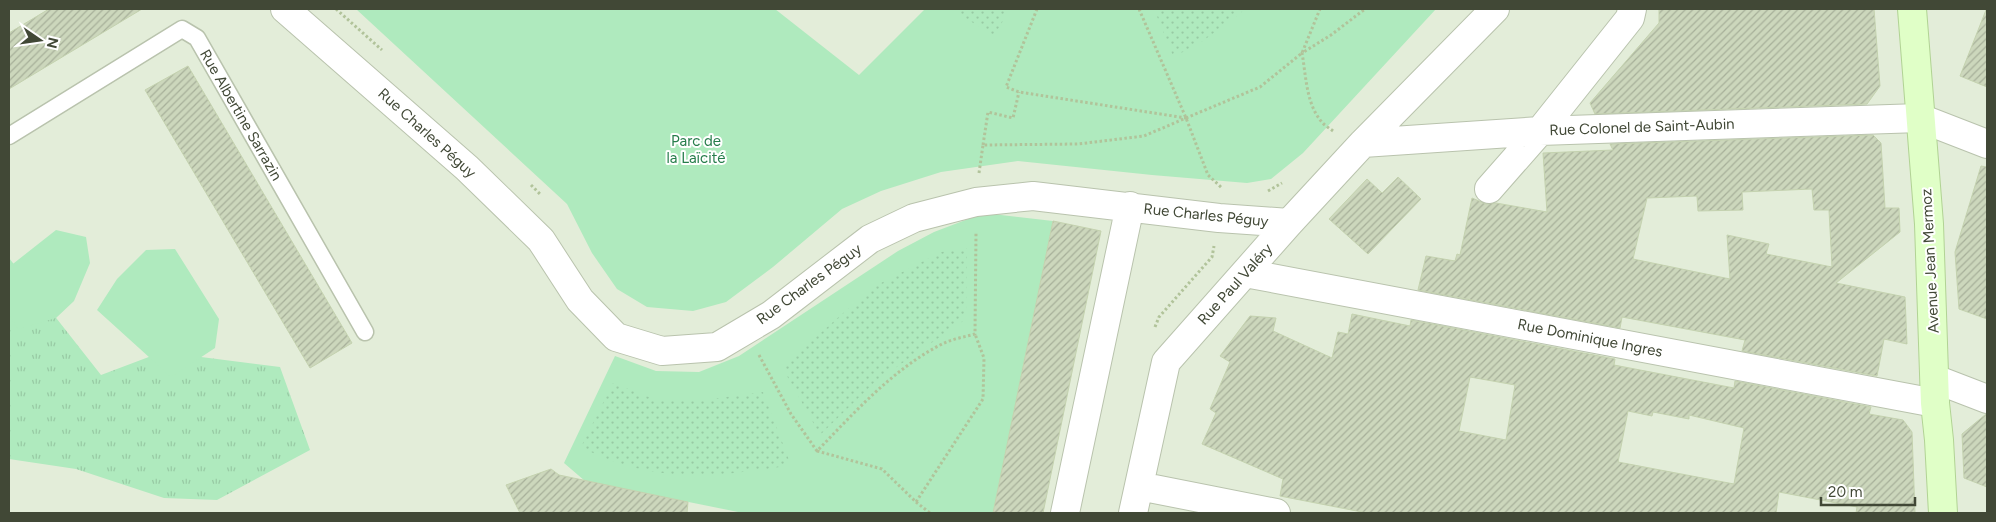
<svg xmlns="http://www.w3.org/2000/svg" width="1996" height="522" font-family="Figtree,sans-serif">
	<defs>
		<pattern id="grass-tufts" width="24" height="20" patternUnits="userSpaceOnUse" patternTransform="scale(1.25)"><rect width="24" height="20" fill="#afeabe"/><path d="M3 7l-1-3M5 7V3M7 7l1-3M15 17l-1-3M17 17v-4M19 17l1-3" fill="none" stroke="#98caa4"/></pattern>
		<pattern id="garden-dots" width="8" height="8" patternUnits="userSpaceOnUse" patternTransform="scale(1.25)"><rect width="8" height="8" fill="#afeabe"/><path d="M2 2h.1M6 6h.1" fill="none" stroke="#98caa4" stroke-width="1.8" stroke-linecap="round"/></pattern>
		<pattern id="building-hatch" width="6" height="6" patternUnits="userSpaceOnUse" patternTransform="scale(1.25)"><rect width="6" height="6" fill="#ccd7bc"/><path d="M-1 1l2-2M0 6l6-6M5 7l2-2" fill="none" stroke="#a7b09a"/></pattern>
	</defs>
	<rect width="100%" height="100%" fill="#eef4e8"/>
	<path fill="#e3edd9" d="M9,9H1987V513H9Z"/>
	<path fill="url(#grass-tufts)" d="M9,258L101,375L162,352L280,367L310,450L217,500L164,498L76,469L9,459Z"/>
	<path fill="#afeabe" d="M356,9H775L859,75L925,9H1436L1303,153L1271,179L1247,183L1152,175L1018,161L941,172L881,191L842,209L773,267L726,302L693,311L647,307L617,289L592,253L567,204Z
		M984,213L1053,221L993,513H743L585,481L564,463L615,356L656,371L699,372L739,356L898,251L934,232Z
		M56,230L86,237L90,263L74,301L56,318L18,329L9,315V267Z
		M175,249L219,319L215,348L171,377L97,310L117,279L146,250Z"/>
	<path fill="url(#garden-dots)" d="M951,9H1010L994,36Z
		M1154,9H1244L1240,14L1193,48L1173,56Z
		M967,248L966,319L875,382L820,435L782,367L850,307L879,284L941,252Z
		M613,383L654,399L704,400L763,392L791,465C715,478 651,484 581,447Z"/>
	<path fill="url(#building-hatch)" stroke="#c4d2af" fill-rule="evenodd" d="M49,9H142L9,89V33Z
		M1659,9H1874L1880,86L1867,104L1595,114L1590,103L1659,23Z
		M1986,10L1987,11V87L1960,76Z
		M188,66L352,343L310,368L145,90Z
		M1873,135L1881,143L1885,208H1899L1900,232L1836,283L1905,297L1907,344L1884,339L1877,376L1742,351L1745,340L1622,317L1620,328L1418,290L1426,256L1455,261L1457,254L1460,255L1472,198L1486,204L1496,203L1547,212L1543,153L1613,150L1610,144ZM1812,189L1814,210H1829L1832,267L1766,254L1769,244L1727,235L1730,279L1633,259L1647,198L1697,196L1698,211L1743,210L1742,192Z
		M1981,166L1987,167V319L1959,309L1955,252Z
		M1398,177L1421,199L1368,254L1329,219L1367,179L1382,193Z
		M1053,221L1101,231L1043,513H993Z
		M1352,314L1410,326L1411,320L1615,359L1614,365L1734,388L1735,381L1871,407L1869,414L1903,420L1912,432L1915,513H1856L1857,507L1779,492L1776,513H1367L1280,496L1283,479L1202,444L1216,413L1210,409L1230,362L1220,356L1250,316L1276,318L1273,331L1332,358L1338,332L1348,334ZM1470,377L1515,385L1506,440L1459,431ZM1628,411L1652,416L1653,412L1689,419V415L1744,428L1734,484L1618,462Z
		M1986,414H1987V487L1964,478L1962,434Z
		M551,469L559,475L688,502L687,513H520L506,485Z"/>
	<g fill="none" stroke-linecap="round" stroke-linejoin="round">
		<defs>
			<path id="lane" d="M9,136L182,29L197,38L365,332"/>
			<path id="street" d="M285,9L467,168L541,240L580,300L616,337L662,351L717,347L771,315L870,239L914,218L976,202L1033,196L1219,218L1289,223
				M1363,143L1540,131L1920,118L1987,144
				M1489,189L1540,131L1630,18L1632,9
				M1245,273L1935,403
				M1935,379L1987,399
				M1139,486L1276,513
				M1065,513L1130,206
				M1133,513L1166,362L1289,223L1363,143L1495,9"/>
			<path id="secondary" d="M1912,9L1929,224L1935,403L1939,440L1943,513"/>
		</defs>
		<use href="#lane" stroke="#b9c3ad" stroke-width="19"/>
		<use href="#street" stroke="#b9c3ad" stroke-width="30"/>
		<use href="#secondary" stroke="#b1d394" stroke-width="30"/>
		<path stroke="#b1c39a" stroke-width="3" stroke-dasharray="2.5 2.5" stroke-linecap="butt" d="M336,9L382,50
			M1139,9L1186,118L1208,175L1222,188
			M1186,118L1260,87L1302,53L1320,9
			M1333,131C1329,128 1324,125 1321,121C1306,103 1306,75 1302,53L1331,35L1365,9
			M983,145L988,112L1013,118L1019,92
			M979,173L983,145L1078,144L1144,136L1186,118L1019,92L1006,87L1037,9
			M531,185L541,195
			M1268,191L1282,183
			M1155,327L1159,317L1212,257L1214,246
			M759,355L791,414L817,451C855,412 893,369 942,344C952,339 964,337 975,334L976,232
			M817,451L882,469L916,502L983,399L984,358L975,334
			M916,502L930,513"/>
		<use href="#lane" stroke="#fff" stroke-width="16"/>
		<use href="#street" stroke="#fff" stroke-width="28"/>
		<use href="#secondary" stroke="#e0ffc7" stroke-width="28"/>
	</g>
	<g text-anchor="middle" stroke-width="4" stroke-linejoin="round" paint-order="stroke">
		<g font-size="15" fill="#414836" stroke="#fff">
			<text transform="translate(241 115) rotate(60)" y="5">Rue Albertine Sarrazin</text>
			<text transform="translate(1642 127) rotate(-2)" y="5">Rue Colonel de Saint-Aubin</text>
			<text transform="translate(427 133) rotate(42)" y="5">Rue Charles Péguy</text>
			<text transform="translate(1206 215) rotate(6)" y="5">Rue Charles Péguy</text>
			<text transform="translate(1930 261) rotate(-93)" y="5">Avenue Jean Mermoz</text>
			<text transform="translate(809 284) rotate(-36)" y="5">Rue Charles Péguy</text>
			<text transform="translate(1235 284) rotate(-48)" y="5">Rue Paul Valéry</text>
			<text transform="translate(1590 338) rotate(11)" y="5">Rue Dominique Ingres</text>
		</g>
		<g font-size="15" fill="#267d4b" stroke="#fff">
			<text x="696" y="146">Parc de<tspan x="696" dy="17">la Laïcité</tspan></text>
		</g>
	</g>
	<rect width="1996" height="522" fill="none" stroke="#414836" stroke-width="20"/>
	<g transform="translate(40 40) rotate(103)" stroke="#ffffff" stroke-width="4" paint-order="stroke">
	<path d="M0-4L9 19L0 12L-9 19Z" fill="#414836"/>
	<text y="-8" font-size="14" font-weight="bold" text-anchor="middle" fill="#414836">N</text>
	</g>
	<path d="M1821 497v8h94v-8" fill="none" stroke="#414836" stroke-width="2.5"/>
	<text x="1828" y="497" font-size="15" fill="#414836" stroke="#ffffff" stroke-width="4" paint-order="stroke">20 m</text>
</svg>
